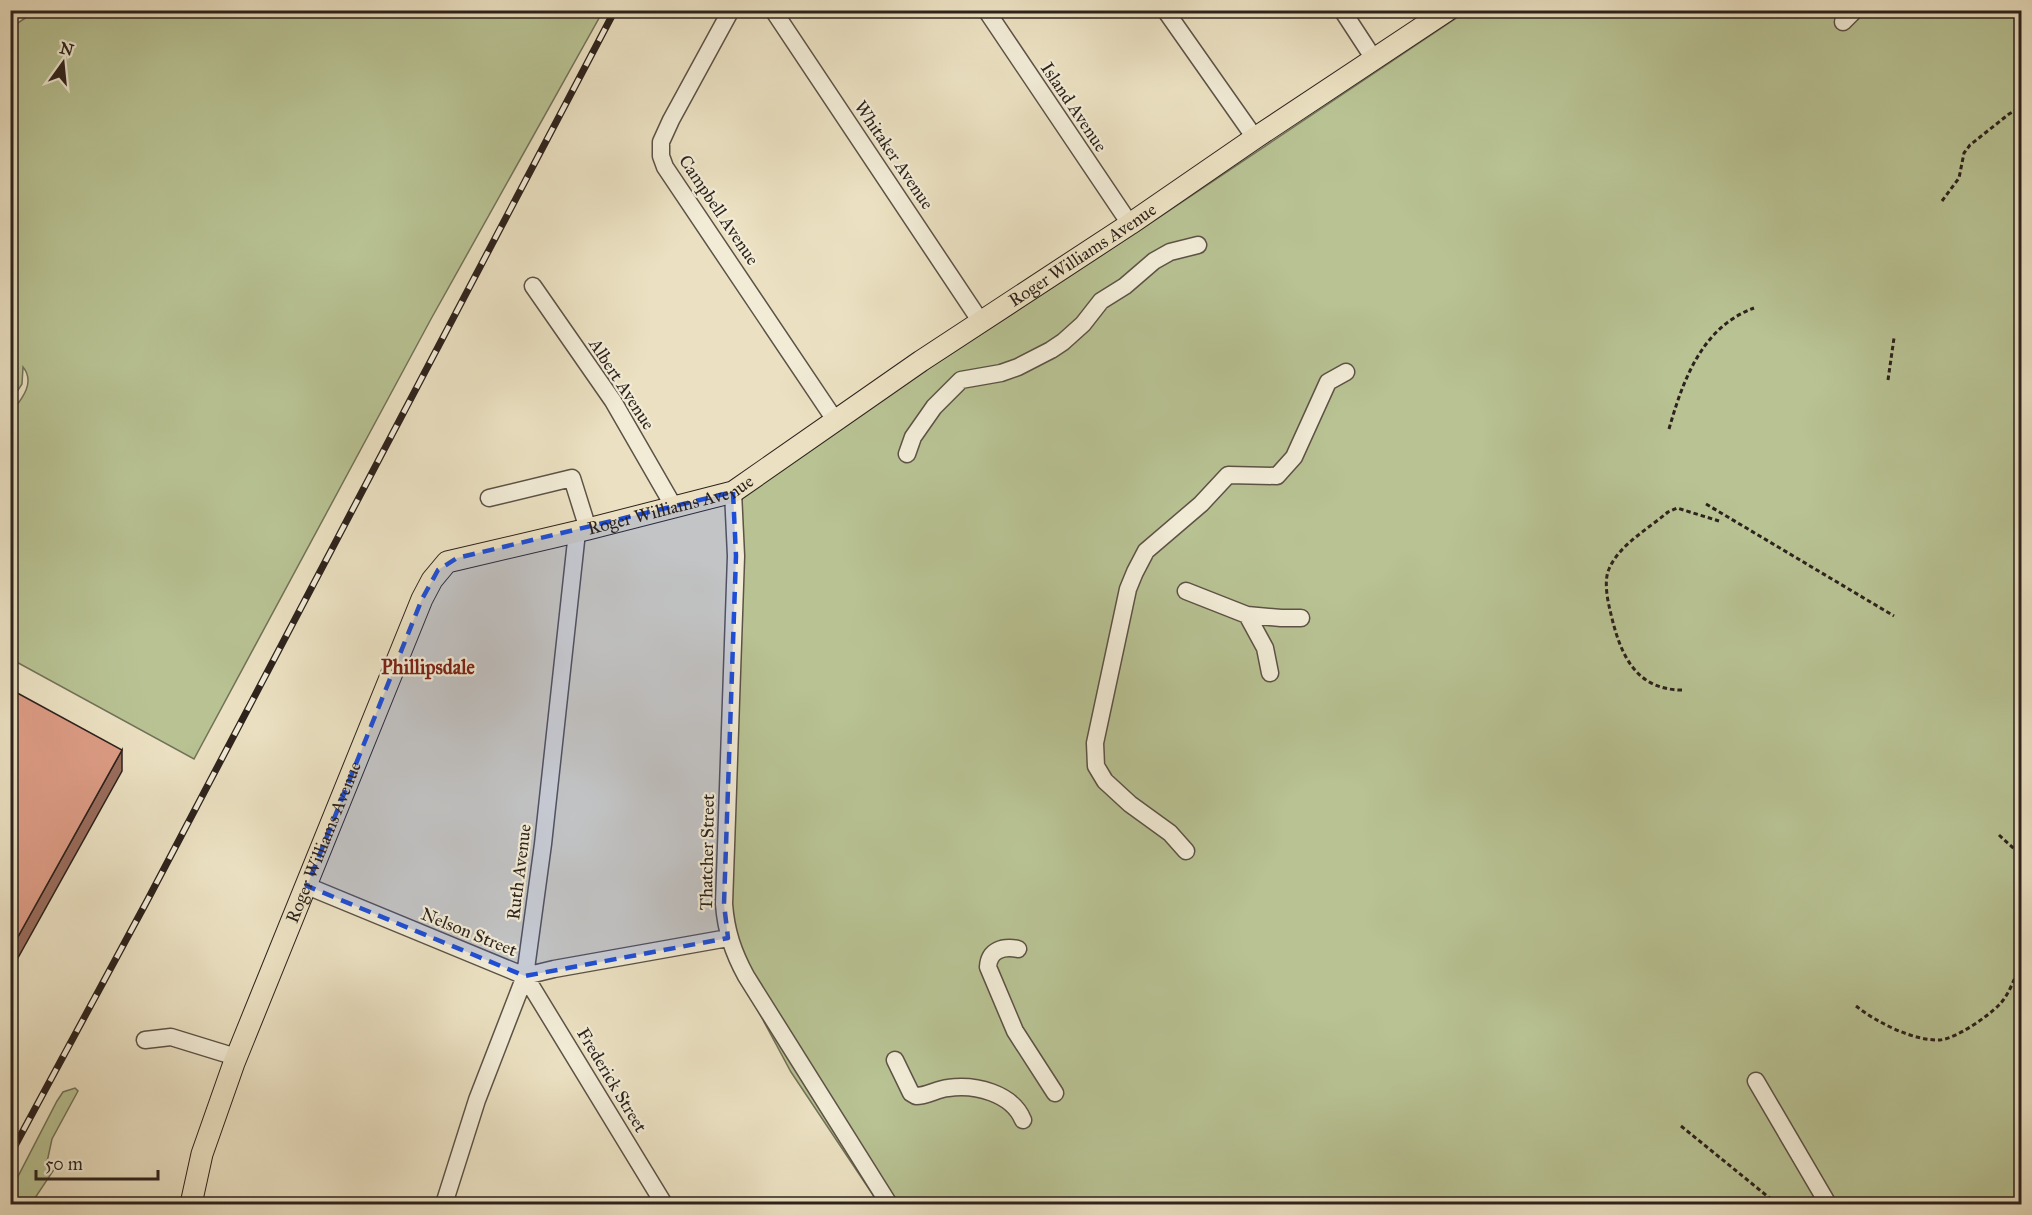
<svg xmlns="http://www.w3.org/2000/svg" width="2032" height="1215" font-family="'IM FELL Great Primer',serif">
	<rect width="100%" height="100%" fill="#ebe1c2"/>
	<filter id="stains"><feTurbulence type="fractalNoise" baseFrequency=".00333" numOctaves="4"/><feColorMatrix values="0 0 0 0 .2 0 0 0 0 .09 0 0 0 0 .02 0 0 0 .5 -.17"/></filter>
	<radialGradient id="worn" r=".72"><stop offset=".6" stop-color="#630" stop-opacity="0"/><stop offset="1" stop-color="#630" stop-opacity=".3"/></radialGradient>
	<path fill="#b8c293" stroke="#727258" stroke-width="1.5" d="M36,11H603L431,319L194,759L11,659V413C21,400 36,383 23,367L22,384L11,401L10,28Z
		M1467,11H2021V1204H879L791,1072L741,979L725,857L731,498L1143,228Z
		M75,1088L78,1091L52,1139L47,1162L55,1168L31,1204H11V1190L57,1101L63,1092Z"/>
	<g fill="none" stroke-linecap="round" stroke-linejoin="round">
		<defs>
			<path id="minor" d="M731,10L671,120L661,142V156L665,167L835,420
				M773,10L981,322
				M986,10L1130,224
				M1165,10L1255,138
				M1342,10L1374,59
				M1843,22L1855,10
				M533,286L613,401L674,507
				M907,454L913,437L934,407L961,380L1001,373L1018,367L1051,350L1063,342L1083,324L1101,301L1125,286L1154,261L1170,252L1198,245
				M733,492L736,556L724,904C726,931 733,952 746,976L889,1204
				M489,498L572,478L588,529
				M1186,591L1247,615L1281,618H1301
				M1247,615L1265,648L1270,673
				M1186,851L1170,833L1130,804L1105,781L1096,766L1095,743L1128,589L1135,572L1146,551L1201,504L1228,475L1277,476L1294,457L1328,382L1346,372
				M307,886L525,976L554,969L728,938
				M1018,949C1003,946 989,950 988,967L1015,1031L1055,1093
				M525,976L664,1204
				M145,1040L171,1037L236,1057
				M895,1060L911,1093L916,1096C927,1096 937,1089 948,1088C975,1084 1012,1093 1023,1120
				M1756,1081L1828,1204
				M444,1204L477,1100L525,976L543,844L577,532"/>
			<g id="major">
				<path id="s1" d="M191,1204L202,1154L234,1063L422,599L432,580L447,562L588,529L733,492L921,361L1130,224L1255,138L1448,10"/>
			</g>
		</defs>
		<use href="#minor" stroke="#5c5246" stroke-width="19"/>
		<use href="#major" stroke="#2d221c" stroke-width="23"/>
		<path stroke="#2d221c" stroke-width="3" stroke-dasharray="4.5 3" stroke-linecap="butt" d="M1942,201L1959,178L1964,153L1970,145L2009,114L2016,110L2022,111
			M1888,380L1894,338
			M1669,429C1683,380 1702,327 1754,308
			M1706,504L1894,616
			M1682,690C1633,690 1619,650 1610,610C1607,598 1604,580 1609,569C1619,545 1648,529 1668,512L1677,508L1719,521
			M1999,835L2022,856
			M1856,1006C1876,1022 1913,1041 1940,1040C1957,1038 1987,1017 1999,1005C2010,994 2016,974 2022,960
			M1681,1126L1777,1204"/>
		<use href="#minor" stroke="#f2ecd7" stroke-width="16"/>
		<use href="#major" stroke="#ebe1c2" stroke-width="21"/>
		<defs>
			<path id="rail" d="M10,1155L147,901L615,10"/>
		</defs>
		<use href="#rail" stroke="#2d221c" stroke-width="7"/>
		<use href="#rail" stroke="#f2ecd7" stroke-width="4.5" stroke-dasharray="14" stroke-linecap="butt"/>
	</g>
	<path fill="#9a6d5d" stroke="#2d221c" stroke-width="1.5" d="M122,750V771L10,972V951Z"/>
	<path fill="#dc9c85" stroke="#2d221c" stroke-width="1.5" d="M10,689L122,750L10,951Z"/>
	<path fill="#1d4ed8" fill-opacity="0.2" stroke="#1d4ed8" stroke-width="4.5" stroke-dasharray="12 8" stroke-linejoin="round" d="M733,492L736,556L724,904L728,938L525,976L307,886L422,599L438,570L457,558Z"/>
	<g text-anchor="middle" stroke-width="4.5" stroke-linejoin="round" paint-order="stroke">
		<g font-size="18" fill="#2d221c" stroke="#f2ecd7">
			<text transform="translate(1074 107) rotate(56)" y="6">Island Avenue</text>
			<text transform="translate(894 155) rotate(56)" y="6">Whitaker Avenue</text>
			<text transform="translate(719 210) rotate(56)" y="6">Campbell Avenue</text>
			<text dy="6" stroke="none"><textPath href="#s1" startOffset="1410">Roger Williams Avenue</textPath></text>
			<text transform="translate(622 384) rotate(57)" y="6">Albert Avenue</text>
			<text dy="6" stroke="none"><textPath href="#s1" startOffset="924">Roger Williams Avenue</textPath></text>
			<text dy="6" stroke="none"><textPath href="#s1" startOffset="386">Roger Williams Avenue</textPath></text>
			<text transform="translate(707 852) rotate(-89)" y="6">Thatcher Street</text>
			<text transform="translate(519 872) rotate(-83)" y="6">Ruth Avenue</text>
			<text transform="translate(469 932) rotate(22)" y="6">Nelson Street</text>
			<text transform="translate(612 1080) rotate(59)" y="6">Frederick Street</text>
		</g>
		<g font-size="20" font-weight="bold" fill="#7a1f14" stroke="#f2ecd7">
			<text x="428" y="674">Phillipsdale</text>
		</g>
	</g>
	<rect width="2032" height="1215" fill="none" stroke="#ebe1c2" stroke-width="36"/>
	<rect x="12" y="12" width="2008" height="1191" fill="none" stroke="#2d221c" stroke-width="3"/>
	<rect x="18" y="18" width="1996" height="1179" fill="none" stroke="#2d221c" stroke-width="1.5"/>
	<g transform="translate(63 63) rotate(15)" stroke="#f2ecd7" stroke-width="4.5" paint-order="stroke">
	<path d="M0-4.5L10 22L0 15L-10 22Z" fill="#2d221c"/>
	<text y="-9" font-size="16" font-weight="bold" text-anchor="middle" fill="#2d221c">N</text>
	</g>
	<path d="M36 1170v9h122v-9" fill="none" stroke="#2d221c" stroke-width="3"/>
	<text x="45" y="1170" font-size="18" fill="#2d221c" stroke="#f2ecd7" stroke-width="4.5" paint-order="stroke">50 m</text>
	<rect width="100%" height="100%" filter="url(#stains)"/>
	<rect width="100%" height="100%" fill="url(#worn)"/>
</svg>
